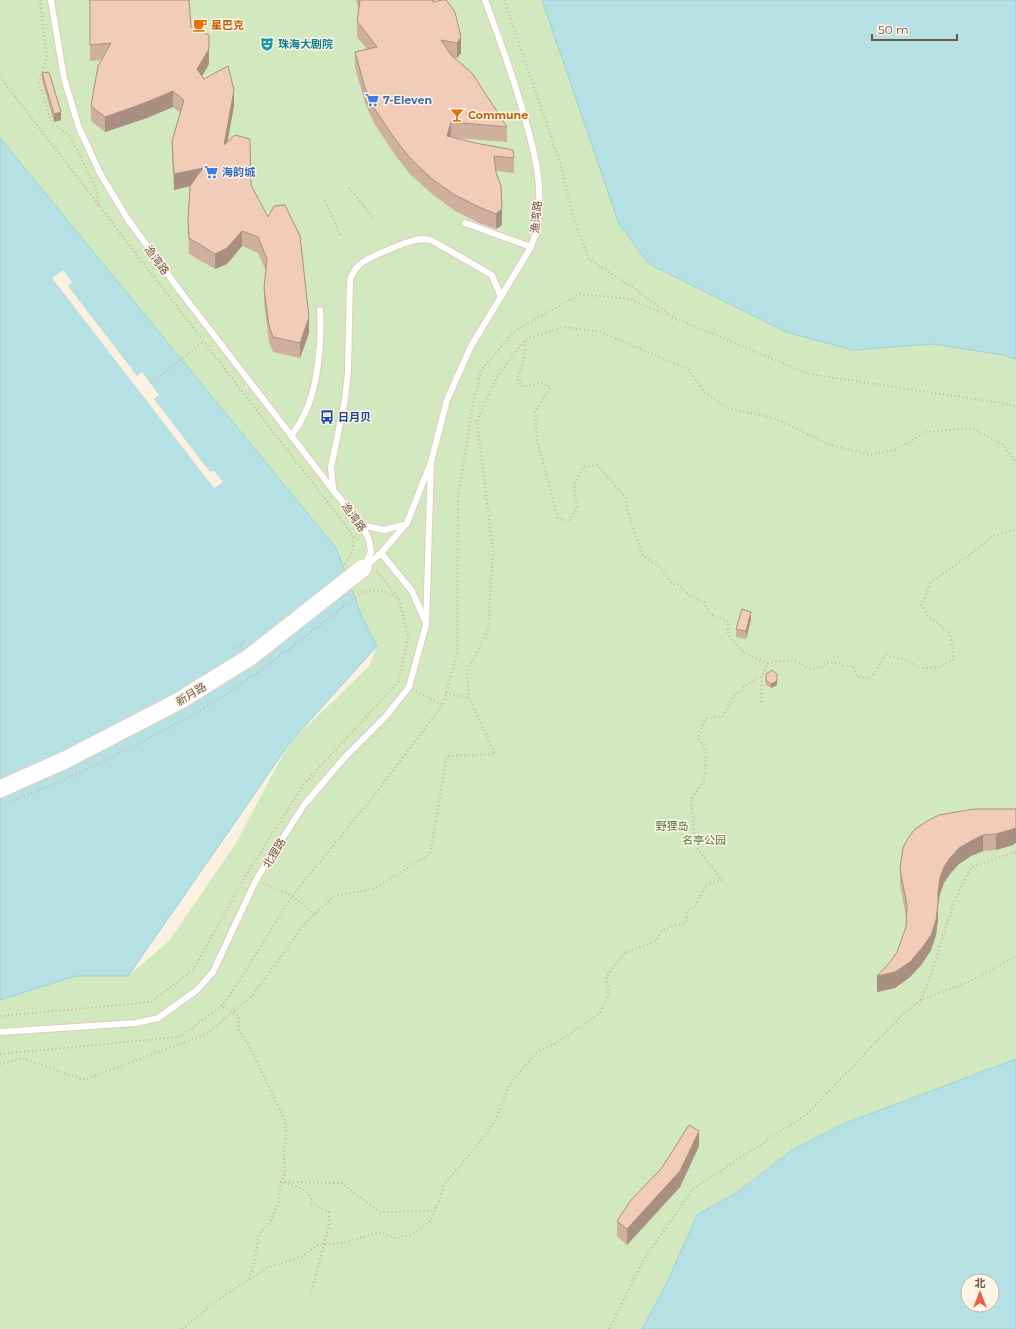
<svg xmlns="http://www.w3.org/2000/svg" width="1016" height="1329" font-family="Montserrat,'Noto Sans SC',sans-serif">
	<rect width="100%" height="100%" fill="#fcf0e0"/>
	<path fill="#d2e9bf" d="M0,0H542L619,224L853,350L932,344L1003,355L1016,359V1059L843,1124L794,1149L736,1193L697,1215L666,1285L642,1329H0V981L75,976H128L169,941L236,843L288,745L369,666L377,646L363,619L336,548L0,138Z"/>
	<path fill="#b5e1e5" stroke="#9bd1d7" fill-rule="evenodd" d="M542,0H1016V359L1003,355L932,344L853,350L786,332L649,264L619,224Z
		M0,138L336,548L363,619L377,646L288,745L245,808L128,976H75L0,1000Z
		M1016,1059V1329H642L666,1285L697,1215L736,1193L794,1149L843,1124ZM968,1281H992V1305H968Z"/>
	<path fill="#fcf0e0" d="M63,270L72,282L68,286L137,376L142,372L159,395L154,399L210,472L214,471L223,482L214,488L52,278Z"/>
	<g fill="none" stroke-linecap="round" stroke-linejoin="round">
		<defs>
			<path id="lane" d="M51,0L64,78L79,128L101,175L127,218L180,291L333,490L362,525L369,540L371,552L363,568
				M465,223L531,247
				M291,436C295,430 300,424 303,417C318,389 322,342 320,310
				M333,489L331,467L345,400L348,371L350,280C353,273 356,266 363,262C374,255 409,240 422,239C425,239 428,240 431,240L492,275L501,297
				M362,525L384,530L407,524
				M381,553L412,591L426,623
				M366,566L381,553L407,523L431,462L447,400L471,346L531,247C550,198 533,144 518,95C508,63 497,32 485,0
				M0,1032L136,1023L158,1018L197,990L213,972L256,880L304,805L345,757L386,716L409,687L426,625L431,462"/>
			<path id="secondary" d="M0,789L65,760L179,701L250,657L363,568"/>
		</defs>
		<use href="#lane" stroke="#e0cbbc" stroke-width="8"/>
		<use href="#secondary" stroke="#e7cebc" stroke-width="19"/>
		<path stroke="#d6af9b" stroke-width="2" stroke-dasharray="1 3" stroke-linecap="butt" d="M40,0L47,57L39,82L51,122L70,136L96,188L99,206
			M504,0L560,163L573,216L589,259L629,285L670,315
			M0,77L352,534L359,540
			M349,188L373,217
			M325,201L340,235
			M526,341L524,359L517,379L523,387L542,383L551,387L535,411L537,441L558,518L568,521L577,507L574,486L583,467L597,465L626,498L628,513L643,556L659,566L671,583L679,585L691,597L704,602L710,614L728,621V635L744,653L768,663
			M151,383L204,341
			M345,564C352,554 355,547 352,535
			M234,649L247,640
			M416,691L443,705
			M446,693L469,698
			M761,702L762,676
			M9,802C53,786 96,765 138,744C171,727 205,709 235,688C279,658 320,625 361,593C377,588 384,590 398,599
			M263,883L292,896L315,914
			M921,1000L933,968L954,902L971,867L1016,852
			M0,1016L151,1002L193,970L246,875L304,784L399,681L408,637L399,599L377,571
			M0,1054L179,1037L222,1006L240,980L292,896L368,803L443,705L457,653L458,498L471,416L481,370L515,331L580,294L629,299L809,374L1008,404L1016,407
			M0,1064L23,1058L83,1080L207,1034L252,996L305,923L334,896L373,889L430,854L447,756L495,754L469,698L467,671L488,630L493,552L477,421L496,378L526,339L564,327L600,332L688,369L704,392L728,408L774,418L830,445L870,455L897,449L926,432L972,428L1002,444L1016,462
			M281,1182L341,1183L380,1212L431,1211L437,1206L445,1183L472,1152L495,1121L510,1084L530,1060L539,1051L555,1044L600,1013L609,992L606,977L624,953L656,941L661,931L686,922L688,910L694,908L706,885L722,880L698,849L694,831L691,799L704,781L706,750L698,738L705,719L723,716L733,697L749,683L762,676L768,663C786,660 794,657 809,669L821,667L827,662L838,663L844,666H853L857,677L869,679L879,667L885,655L906,660L919,668L940,667L954,659L950,633L928,616L921,605L931,582L967,557L991,537L1016,529
			M284,1183C297,1187 309,1188 312,1203L329,1212V1225L311,1294
			M250,1279L267,1268L303,1256L317,1245L343,1243L379,1232L395,1238L411,1235L431,1221L437,1206
			M182,1329L226,1294L249,1280L255,1259L259,1234L270,1223L279,1201L281,1182L285,1173L284,1153L286,1136L284,1118L247,1042L239,1030V1016L222,1006
			M609,1329L643,1261L693,1189L807,1114L904,1013L921,1000L970,981L1016,956"/>
		<use href="#lane" stroke="#fff" stroke-width="6"/>
		<use href="#secondary" stroke="#fff" stroke-width="17"/>
	</g>
	<path fill="#cfaf9e" d="M90,0L191,27L209,51V64L202,76L204,79L234,106L227,142L251,185L309,333L300,358L273,352L269,342L264,303V288L266,271L258,253L242,246L227,264L215,269L189,254L188,220L190,186L174,190L172,157V141L181,113L173,107L147,118L105,132L91,121V106L101,60L90,61Z
		M356,0H435L434,2L442,0L461,53L457,58H455L507,127V142L454,138L514,158V173L496,171L502,225L496,229L479,223L455,211L432,194L410,174L395,155L374,123L365,103L355,67V52L367,49L357,37V21L359,11Z
		M42,73L61,120L54,122L42,81Z
		M751,619L746,639L736,637V629Z
		M766,674L777,685L771,688L766,685Z
		M974,809L1013,845L996,850L983,851L971,856L959,864L950,874L944,883L940,894L938,904V920L936,935L931,950L922,964L910,977L895,988L877,992L891,961L897,952L906,927V917L900,884V869Z
		M699,1146L680,1187L627,1245L617,1236V1221Z"/>
	<path fill="#a98f81" d="M209,35V64L197,85V69Z
		M461,37V53L457,58V43Z
		M234,90V106L224,161V145Z
		M173,91V107L147,118L105,132V117Z
		M61,112V120L54,122V114Z
		M451,122V137L447,136Z
		M203,168V183L174,190V174Z
		M502,209V225L496,229V214Z
		M242,231V246L227,264L215,269V254Z
		M309,317V333L300,358V343Z
		M751,612V619L746,639V631Z
		M777,681V685L771,688V684Z
		M1016,828V843L1013,845L996,850V834Z
		M983,835V851L971,856L959,864L950,874L944,883L940,894L938,907V892L940,878L944,867L950,858L959,848L971,841Z
		M938,904V920L936,935L931,950L922,964L910,977L895,988L877,992V976L895,972Z
		M699,1131V1146L680,1187L627,1245V1229Z"/>
	<path fill="#f1ccb8" stroke="#a98f81" d="M90,0H189L191,27L209,35V49L197,69L204,79L228,66L234,90L224,145L235,135L250,139L251,185L268,217L274,206L285,205L300,236L309,317L300,343L273,337L269,326L264,288L267,259L258,237L242,231L227,248L215,254L189,238L188,220L190,186L203,168L174,174L172,141L184,100L173,91L147,102L105,117L91,106L98,66L111,43L90,45Z
		M360,0H433V2L442,0H446L455,12L461,37L457,43L441,40L452,56L472,73L507,127L451,122L447,136L475,143L513,150L514,158L494,156L496,172L501,186L502,209L496,214L479,207L455,195L432,179L410,158L395,139L374,108L365,88L355,52L377,47L357,21Z
		M49,72L61,112L54,114L42,73Z
		M742,609L751,612L746,631L736,629Z
		M772,670L777,674V681L771,684L766,681V674Z
		M974,809H1016V828L1013,829L996,834L983,835L971,841L959,848L950,858L944,867L940,878L938,892V904L936,920L931,935L922,948L910,962L895,972L877,976L891,961L897,952L906,927L907,905L900,869L903,848L908,838L915,829L929,820L939,815Z
		M689,1125L699,1131L680,1171L627,1229L617,1221L631,1200L661,1169Z"/>
	<defs>
		<symbol id="cafe-bare" viewBox="-9 -9 18 18"><path d="M-5.5-4.5H6V0H3Q3 3.5 0 3.5H-2.5Q-5.5 3.5-5.5 0ZM3-3.2v2h1.7v-2ZM-6 4.5H4V6H-6Z" fill="#e8710a" stroke="#fff4e6" stroke-width="2.5" paint-order="stroke"/></symbol>
		<symbol id="theatre-bare" viewBox="-9 -9 18 18"><path d="M-5-5.5Q0-4 5-5.5V0Q5 5 0 6Q-5 5-5 0ZM-3.3-2.5H-1v1.5H-3.3ZM1-2.5H3.3v1.5H1ZM-2.8 1Q0 5.5 2.8 1Z" fill="#0f9aa8" stroke="#fff4e6" stroke-width="2.5" paint-order="stroke"/></symbol>
		<symbol id="supermarket-bare" viewBox="-9 -9 18 18"><path d="M-6-5.5h2.5l.6 2H6L4.5 2H-2.5L-4.4-4H-6ZM-1.5 3.2a1.3 1.3 0 1 0 .1 0ZM3 3.2a1.3 1.3 0 1 0 .1 0Z" fill="#3f7fe0" stroke="#fff4e6" stroke-width="2.5" paint-order="stroke"/></symbol>
		<symbol id="bar-bare" viewBox="-9 -9 18 18"><path d="M-6-5H6L.8 .8V4.5H3.5V6h-7V4.5H-.8V.8Z" fill="#e8710a" stroke="#fff4e6" stroke-width="2.5" paint-order="stroke"/></symbol>
		<symbol id="bus-bare" viewBox="-9 -9 18 18"><path d="M-5-6H5V4H4V6H2V4H-2V6H-4V4H-5ZM-3.5-4V0h7V-4ZM-3.5 1.2v1.5H-2V1.2ZM2 1.2v1.5H3.5V1.2Z" fill="#1a4fb4" stroke="#fff4e6" stroke-width="2.5" paint-order="stroke"/></symbol>
	</defs>
	<g fill-rule="evenodd">
		<use href="#cafe-bare" x="190" y="15" width="20" height="20"/>
		<use href="#theatre-bare" x="257" y="34" width="20" height="20"/>
		<use href="#supermarket-bare" x="362" y="90" width="20" height="20"/>
		<use href="#bar-bare" x="447" y="105" width="20" height="20"/>
		<use href="#supermarket-bare" x="201" y="162" width="20" height="20"/>
		<use href="#bus-bare" x="317" y="407" width="20" height="20"/>
	</g>
	<g text-anchor="middle" stroke-width="3" stroke-linejoin="round" paint-order="stroke">
		<g font-size="11" font-weight="bold" fill="#c56008" stroke="#fff4e6" text-anchor="start">
			<text x="211" y="29">星巴克</text>
			<text x="468" y="119">Commune</text>
		</g>
		<g font-size="11" font-weight="bold" fill="#0d838f" stroke="#fff4e6" text-anchor="start">
			<text x="278" y="48">珠海大剧院</text>
		</g>
		<g font-size="11" font-weight="bold" fill="#366cbe" stroke="#fff4e6" text-anchor="start">
			<text x="383" y="104">7-Eleven</text>
			<text x="222" y="176">海韵城</text>
		</g>
		<g font-size="11" fill="#725548" stroke="#fff4e6">
			<text transform="translate(536 217) rotate(-85)" y="4">渔湾路</text>
			<text transform="translate(157 260) rotate(54)" y="4">渔湾路</text>
			<text transform="translate(354 517) rotate(54)" y="4">渔湾路</text>
			<text transform="translate(191 694) rotate(-31)" y="4">新月路</text>
			<text transform="translate(274 853) rotate(-58)" y="4">北狸路</text>
		</g>
		<g font-size="11" font-weight="bold" fill="#164399" stroke="#fff4e6" text-anchor="start">
			<text x="338" y="421">日月贝</text>
		</g>
		<g font-size="11" fill="#547840" stroke="#fff4e6">
			<text x="672" y="830">野狸岛</text>
			<text x="704" y="844">名亭公园</text>
		</g>
	</g>
	<g transform="translate(980 1293)"><circle r="19" fill="#fff4e6" stroke="#c7b4a7"/>
	<path d="M0-3L7 15L0 10L-7 15Z" fill="#e76044"/>
	<text y="-6" font-size="11" font-weight="bold" text-anchor="middle" fill="#725548">北</text>
	</g>
	<path d="M872 34v6h85v-6" fill="none" stroke="#725548" stroke-width="2"/>
	<text x="878" y="34" font-size="12" fill="#725548" stroke="#fff4e6" stroke-width="3" paint-order="stroke">50 m</text>
</svg>
